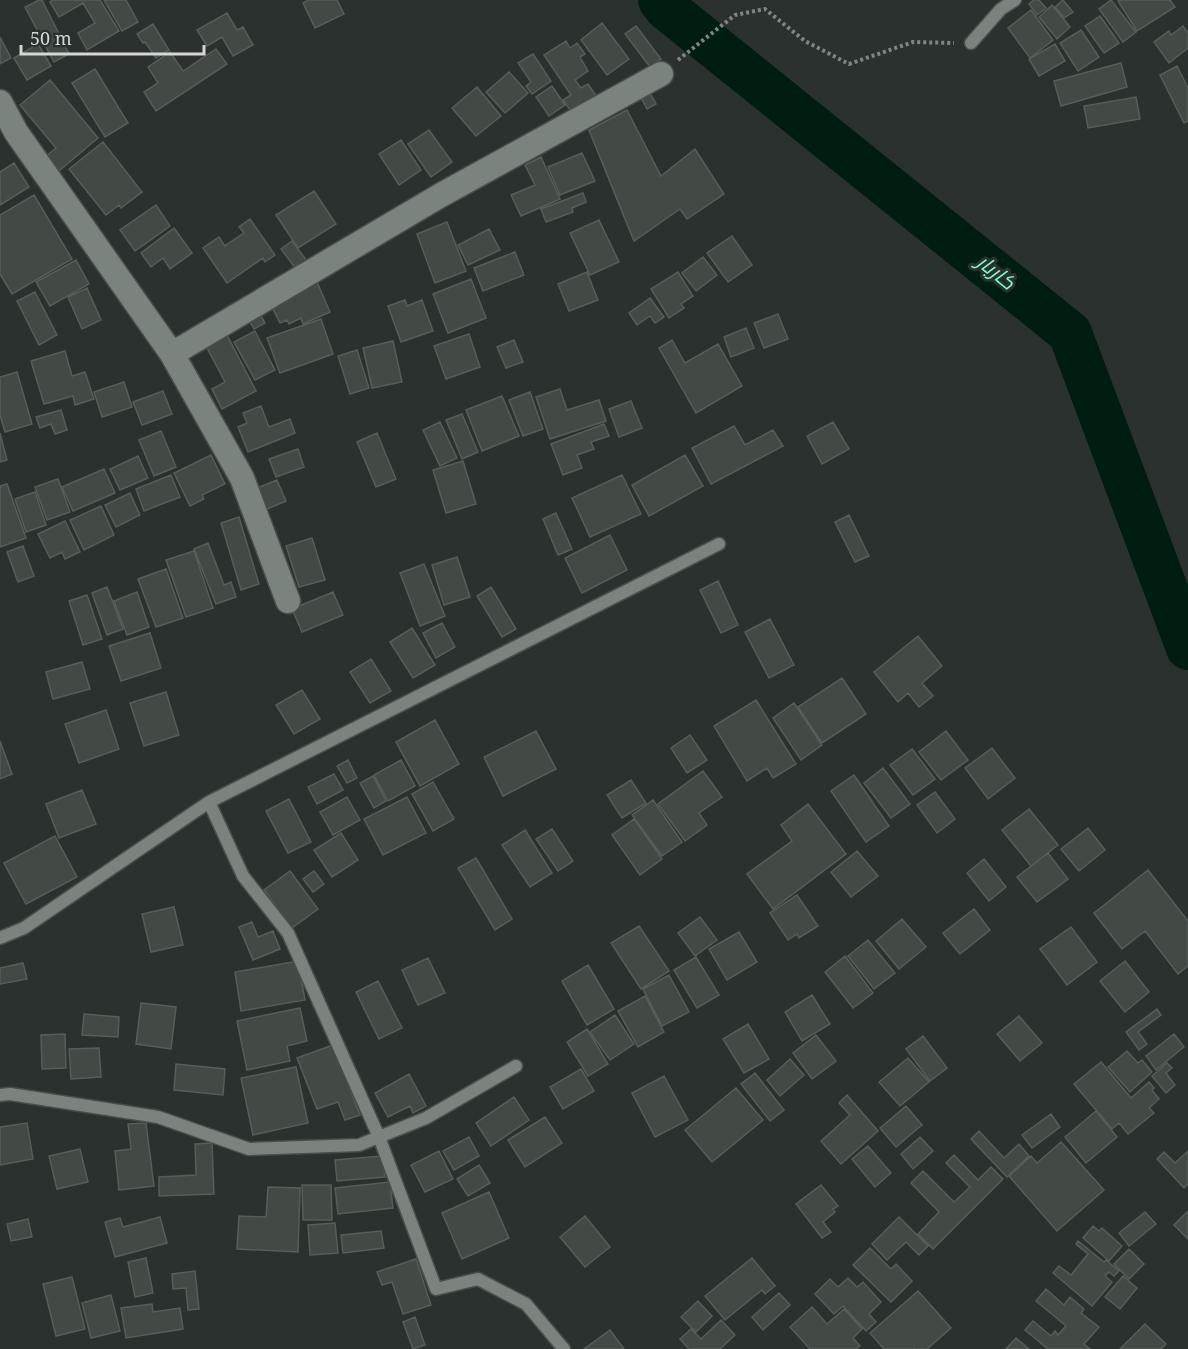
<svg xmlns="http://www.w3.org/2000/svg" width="1188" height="1349" font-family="'Noto Serif',Cairo,serif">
	<rect width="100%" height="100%" fill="#2a312e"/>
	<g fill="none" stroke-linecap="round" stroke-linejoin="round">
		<path stroke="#001d11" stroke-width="44" d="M660,0L666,8L1070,333L1188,648"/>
	</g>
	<path fill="#434a46" stroke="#565e5a" stroke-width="1.5" d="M39,0H42L69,54L54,62L25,7Z
		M53,0H100L119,31L87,50L78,33L95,23L83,3L59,17L50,2Z
		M104,0H126L138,22L122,31Z
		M309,0H337L344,14L315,28L303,3Z
		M1034,0H1039L1046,8L1037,15L1029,4Z
		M1063,0L1073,12L1064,18L1055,7Z
		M1111,0L1136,32L1123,42L1099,9Z
		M1120,0H1170L1175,7L1137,31L1118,1Z
		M1052,5L1070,27L1057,39L1039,17Z
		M1031,10L1053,40L1030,58L1008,28Z
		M227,13L237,30L243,27L253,45L233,56L222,37L207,46L197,30Z
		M1100,16L1119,43L1104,53L1085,26Z
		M602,23L629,59L607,75L581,40Z
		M153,24L169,50L156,58L145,42L143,43L137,34Z
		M636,26L661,59L650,67L625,34Z
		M1183,26L1188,33V48L1169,63L1154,42L1169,31L1171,35Z
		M1081,30L1099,57L1078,71L1060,43Z
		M0,37L11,58L0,64Z
		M566,41L570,48L577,43L585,54L580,57L588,71L575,80L581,88L588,84L599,100L571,111L563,100L571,95L544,55Z
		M38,44L51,66L27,80L14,58Z
		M1055,44L1065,61L1039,76L1029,59Z
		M216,49L227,64L156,111L144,92L158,83L148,67L170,52L183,71Z
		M533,54L551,81L532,94L526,86L531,82L518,63Z
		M1121,63L1127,87L1061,106L1054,81Z
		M1177,66L1188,88V121L1184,123L1160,75Z
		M95,69L128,123L105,137L72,83Z
		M509,72L528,93L505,113L486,92Z
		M50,80L98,138L53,176L40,161L56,148L20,105Z
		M552,86L565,105L549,116L536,97Z
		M477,87L501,116L476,136L452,108Z
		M647,87L656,104L647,109L638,91Z
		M1136,97L1140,119L1088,128L1084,106Z
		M627,110L661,176L695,149L724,194L687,219L680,209L634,241L589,130Z
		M429,130L452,162L431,177L408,144Z
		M401,140L421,170L399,185L379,154Z
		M103,142L142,192L121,208L119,205L106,215L69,169Z
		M582,153L595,181L560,195L548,167Z
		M541,157L560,199L521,216L511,195L535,185L525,165Z
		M14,163L29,187L0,205V172Z
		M314,191L336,224L298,248L276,215Z
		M583,193L586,202L572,208L573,212L546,222L541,209Z
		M34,195L72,259L12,294L0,274V215Z
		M156,205L170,226L135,251L120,230Z
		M250,219L275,255L265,262L263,258L227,283L203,248L219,237L225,246L226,245L244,233L239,227Z
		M599,220L619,262L590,275L570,233Z
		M447,222L466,271L435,283L417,234Z
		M174,228L192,253L170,269L163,258L151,267L141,253Z
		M489,229L500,250L468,265L458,245Z
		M732,236L752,265L728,282L707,253Z
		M292,241L307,261L296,269L281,249Z
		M515,252L524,275L483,291L474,268Z
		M703,257L717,275L696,291L682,273Z
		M76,260L89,284L50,306L36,282Z
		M587,272L598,300L569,311L558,284Z
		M678,272L693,296L681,304L684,308L669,318L651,289Z
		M471,279L486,318L448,333L433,294Z
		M317,282L330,312L303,324L301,318L289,324L287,320L280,323L270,303Z
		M87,288L101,320L82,329L68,297Z
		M35,292L57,335L39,345L17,301Z
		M650,298L664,317L655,323L650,316L637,325L629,313Z
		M405,300L407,306L422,300L433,331L401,342L388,306Z
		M258,310L265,323L254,329L247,317Z
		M778,314L788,339L764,348L754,323Z
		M321,319L333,354L280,373L267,338Z
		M746,328L754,348L731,357L724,337Z
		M255,331L275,370L255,380L234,342Z
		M226,333L256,391L222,409L212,389L225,382L205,344Z
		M469,334L480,367L446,379L434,346Z
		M514,340L523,362L506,368L497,347Z
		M672,340L685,363L718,344L742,386L696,413L659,348Z
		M393,341L402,382L372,388L363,348Z
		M357,350L369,388L350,394L338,356Z
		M65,351L72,376L85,372L94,399L75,405L73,396L44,404L31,361Z
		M17,372L32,424L5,432L0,415V377Z
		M124,382L132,407L102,417L94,392Z
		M560,389L567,410L599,400L606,421L550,439L536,397Z
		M163,391L172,414L142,425L133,402Z
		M530,392L543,429L523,436L509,400Z
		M502,396L519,436L482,451L466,410Z
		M631,401L642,428L619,437L609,409Z
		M261,406L269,427L290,419L295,433L248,452L238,427L247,423L243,413Z
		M61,410L67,430L55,434L51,424L40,428L36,417Z
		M462,414L478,452L462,459L446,420Z
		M440,422L457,458L440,466L423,430Z
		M833,422L849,449L822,464L807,436Z
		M604,424L609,436L591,442L594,449L577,455L582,468L563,475L551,444Z
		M734,426L745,445L773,430L783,446L711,484L692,448Z
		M161,431L176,467L154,476L139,440Z
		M0,433L7,460L0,462Z
		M377,433L396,479L376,487L357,442Z
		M298,449L304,467L276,477L269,459Z
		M211,455L225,484L202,495L204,499L190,506L174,473Z
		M685,455L703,486L649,516L632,485Z
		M138,456L148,478L120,490L110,469Z
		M463,461L476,504L446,513L433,470Z
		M104,469L115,493L73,511L62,487Z
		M171,475L180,497L144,511L136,489Z
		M622,475L641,514L590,537L572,498Z
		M58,479L70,512L47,520L35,487Z
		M277,480L286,501L258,513L250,491Z
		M7,484L26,538L0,547V486Z
		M35,492L46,525L26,532L15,499Z
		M130,493L140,515L116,527L105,505Z
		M101,506L114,535L84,550L70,520Z
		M556,513L572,549L558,555L543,519Z
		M849,515L869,556L855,562L835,522Z
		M239,517L259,584L241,590L221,523Z
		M65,521L80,552L65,559L62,552L50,558L38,534Z
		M610,535L627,570L582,593L565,558Z
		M312,538L325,580L299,587L286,546Z
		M208,543L224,585L231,582L236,597L216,604L194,549Z
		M23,546L34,576L18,582L7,552Z
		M194,551L213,608L186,617L166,560Z
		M457,557L470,597L444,605L432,565Z
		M424,564L445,616L420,626L400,573Z
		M166,569L183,618L156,627L138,579Z
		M718,581L738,625L721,633L700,590Z
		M107,587L123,629L107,635L92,593Z
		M491,587L516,629L502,637L477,596Z
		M137,592L149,627L127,635L114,601Z
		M333,592L343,615L302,632L292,609Z
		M87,595L102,639L83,645L69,601Z
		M770,619L794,665L769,678L745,632Z
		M442,623L455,647L436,658L423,633Z
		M412,628L435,665L413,678L390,642Z
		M150,633L161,668L121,681L109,646Z
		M918,636L942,666L922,683L933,696L919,707L908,693L898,702L874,672Z
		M371,659L391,691L370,703L350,672Z
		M82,662L90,689L53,699L46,672Z
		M842,678L866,714L822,743L798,707Z
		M302,690L320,719L294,734L276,705Z
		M166,692L179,735L144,746L130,703Z
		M756,700L796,764L773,778L767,768L747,781L714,726Z
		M794,703L822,745L801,760L773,718Z
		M106,710L119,749L79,763L65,724Z
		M435,720L459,764L420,786L396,742Z
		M536,731L556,769L503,796L484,757Z
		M946,731L968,760L941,780L919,752Z
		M690,735L707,760L687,773L671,748Z
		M0,741L12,774L0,779Z
		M992,748L1015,778L988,799L965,768Z
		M912,749L935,779L913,795L890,765Z
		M348,760L357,778L347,783L337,766Z
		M401,760L415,786L388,801L374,775Z
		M883,768L910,804L891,818L864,783Z
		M703,771L722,797L699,813L707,825L685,841L658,804Z
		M334,774L343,790L317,804L308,787Z
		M854,775L889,826L866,842L831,791Z
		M373,776L386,801L374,808L360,783Z
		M631,780L646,803L622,818L607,795Z
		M433,782L454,819L433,831L412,794Z
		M82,790L96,824L59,838L46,804Z
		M935,792L955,819L937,833L917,805Z
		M347,797L360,820L333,835L320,812Z
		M407,797L426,833L383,855L364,819Z
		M289,799L311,842L288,853L266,811Z
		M653,800L682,842L662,856L632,815Z
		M808,804L846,854L773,909L747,874L792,841L781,825Z
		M1029,809L1058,845L1031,866L1002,830Z
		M634,819L662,859L640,875L612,835Z
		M1088,828L1105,850L1079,871L1061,849Z
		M552,829L573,861L558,871L536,839Z
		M525,830L552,873L530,887L502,845Z
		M341,833L358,860L332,877L314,850Z
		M55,836L77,877L26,904L4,863Z
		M857,851L878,876L851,897L831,872Z
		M1048,853L1068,879L1037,902L1017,877Z
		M476,858L512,919L495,930L458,868Z
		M984,859L1006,887L989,901L967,873Z
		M1148,870L1188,921V966L1178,974L1145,931L1122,949L1094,913Z
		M290,871L318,909L292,928L264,890Z
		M314,871L324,884L313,892L303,879Z
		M797,895L818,926L799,938L797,934L788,940L770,913Z
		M174,907L183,945L151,952L142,914Z
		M974,909L990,930L960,954L943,933Z
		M700,917L717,940L695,956L678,933Z
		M902,919L926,947L899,969L876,941Z
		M252,922L258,937L273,931L280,949L253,960L239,927Z
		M639,926L669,971L641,989L611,943Z
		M1071,927L1097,962L1067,985L1040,949Z
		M739,932L757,962L727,980L709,949Z
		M868,940L895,973L874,989L848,956Z
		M845,956L873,993L853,1008L825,972Z
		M696,957L719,995L697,1008L674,970Z
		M428,958L445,993L418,1005L402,970Z
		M298,961L305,1000L241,1011L235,972Z
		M1125,961L1149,992L1125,1012L1100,981Z
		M23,963L27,979L0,984V968Z
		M588,965L614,1009L587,1025L562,981Z
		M669,975L689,1012L662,1026L643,989Z
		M378,981L402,1028L379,1039L356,992Z
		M812,995L830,1024L802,1041L785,1012Z
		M645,996L664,1032L638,1047L618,1011Z
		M141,1003L176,1007L171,1049L136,1044Z
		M300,1008L307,1041L287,1046L290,1061L247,1070L237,1021Z
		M1157,1009L1161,1015L1138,1032L1147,1044L1139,1050L1126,1032Z
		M84,1014L119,1017L118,1037L82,1035Z
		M615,1015L634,1044L610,1060L590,1032Z
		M1019,1016L1042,1043L1020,1061L997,1034Z
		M748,1024L769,1059L744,1073L723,1039Z
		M587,1029L608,1064L588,1076L567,1042Z
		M65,1034L66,1068L42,1069L41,1035Z
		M1174,1034L1184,1047L1156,1070L1146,1056Z
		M816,1035L836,1061L812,1079L793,1053Z
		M923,1036L947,1068L930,1081L906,1049Z
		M333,1045L360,1115L345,1120L338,1102L317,1109L297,1058Z
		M99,1048L101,1077L71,1079L69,1049Z
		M1127,1051L1138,1063L1142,1060L1152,1072L1130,1092L1108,1067Z
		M908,1058L929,1082L900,1106L879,1082Z
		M790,1059L804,1075L780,1096L767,1080Z
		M1101,1062L1131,1098L1149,1082L1154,1088L1152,1090L1159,1099L1149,1108L1154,1113L1128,1134L1119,1123L1112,1129L1074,1084Z
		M1167,1063L1172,1068L1166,1073L1175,1085L1166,1093L1152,1076Z
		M176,1064L225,1069L223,1095L174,1090Z
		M296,1067L308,1123L253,1135L241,1078Z
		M581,1069L594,1091L563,1109L550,1087Z
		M755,1073L784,1110L770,1121L741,1084Z
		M409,1074L426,1106L413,1113L410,1106L388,1117L375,1093Z
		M664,1076L688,1120L655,1137L632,1093Z
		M736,1088L763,1120L712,1162L685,1130Z
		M847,1095L878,1131L841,1164L821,1141L850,1115L839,1103Z
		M514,1097L529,1120L491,1146L476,1123Z
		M906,1106L922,1125L896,1147L880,1128Z
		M1096,1111L1117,1137L1086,1163L1065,1137Z
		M1051,1114L1060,1127L1032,1148L1022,1135Z
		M545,1117L562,1143L525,1167L508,1140Z
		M27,1123L33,1159L0,1165V1127Z
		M146,1123L154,1186L119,1190L115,1151L131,1149L128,1124Z
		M979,1131L1004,1158L1019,1144L1029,1156L1007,1177L971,1139Z
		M469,1137L479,1156L454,1170L443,1151Z
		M920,1137L933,1151L913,1169L901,1154Z
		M1061,1142L1104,1190L1057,1231L1009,1176L1031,1156L1037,1163Z
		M212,1143L214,1194L159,1196V1177L196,1175L195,1144Z
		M868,1146L891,1173L875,1187L852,1159Z
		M80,1149L88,1182L57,1189L49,1156Z
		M439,1151L453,1179L425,1192L411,1165Z
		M1188,1151V1184L1184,1188L1157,1159L1164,1152L1175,1163Z
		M954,1155L978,1180L991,1167L1003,1179L933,1249L918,1234L939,1212L911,1183L923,1171L954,1202L970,1187L946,1163Z
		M382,1156L385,1177L337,1181L335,1160Z
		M479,1165L490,1183L468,1196L457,1179Z
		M390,1182L393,1208L338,1214L335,1188Z
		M302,1185H331L332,1220H303Z
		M821,1185L838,1206L833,1209L835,1212L823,1222L831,1232L822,1238L796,1204Z
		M268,1187L300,1188L298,1252L237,1249L239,1216L266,1217Z
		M489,1192L509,1238L462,1259L442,1213Z
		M1188,1211V1239L1174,1225Z
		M1145,1212L1156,1224L1129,1246L1119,1233Z
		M585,1216L610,1247L585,1267L560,1237Z
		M160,1217L167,1243L115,1257L105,1222L120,1218L123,1227Z
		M899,1217L928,1246L919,1255L906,1242L887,1260L872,1244Z
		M28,1219L32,1237L11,1241L7,1224Z
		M335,1223L338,1253L310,1255L308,1225Z
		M1093,1226L1099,1231L1102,1228L1122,1246L1109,1261L1083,1238Z
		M381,1231L384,1248L343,1253L341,1235Z
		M1078,1241L1104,1262L1106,1260L1119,1271L1114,1276L1109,1272L1105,1276L1112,1282L1092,1306L1053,1273L1059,1266L1071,1275L1088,1254L1076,1244Z
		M870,1248L891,1269L896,1264L912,1281L891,1302L853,1265Z
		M1129,1249L1144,1264L1129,1279L1114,1264Z
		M146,1258L153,1293L135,1297L128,1262Z
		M752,1258L775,1286L765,1294L762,1290L725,1320L705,1296Z
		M416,1259L431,1305L403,1314L392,1282L382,1285L377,1272Z
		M195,1271L199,1309L188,1310L186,1288L173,1289L172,1274Z
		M1123,1276L1137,1288L1120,1309L1105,1297Z
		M72,1277L85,1329L56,1336L43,1284Z
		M848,1278L857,1287L863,1282L881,1302L869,1314L876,1322L866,1331L843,1306L834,1314L815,1294L830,1279L838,1287Z
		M1046,1289L1064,1305L1070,1297L1084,1309L1081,1313L1099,1327L1084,1344L1090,1349H1048L1025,1330L1033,1321L1051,1336L1055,1331L1058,1335L1066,1326L1036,1301Z
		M918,1291L951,1328L927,1349H915L914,1348L913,1349H884L870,1333Z
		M779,1293L790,1305L763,1330L752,1317Z
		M111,1295L120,1331L91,1338L82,1303Z
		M698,1301L712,1316L696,1332L681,1317Z
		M152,1304L153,1312L180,1308L183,1329L126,1338L121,1308Z
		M812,1307L827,1324L844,1309L862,1329L853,1338L860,1346L856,1349H810L790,1327Z
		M415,1317L425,1345L413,1349L403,1322Z
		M721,1320L735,1335L720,1349H689L680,1339L691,1329L701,1339Z
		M1145,1324L1166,1344L1161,1349H1120Z
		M610,1330L624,1349H584Z
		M1016,1338L1029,1349H1006Z"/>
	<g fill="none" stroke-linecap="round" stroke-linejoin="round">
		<defs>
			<path id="service" d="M971,43L1001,9L1015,0
				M209,802L243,876L288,933L379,1137L436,1289L478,1279L526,1304L564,1349
				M0,938L24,928L209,802L719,544
				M0,1095L10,1094L158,1117L249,1149L359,1145L426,1118L516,1066"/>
			<path id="minor" d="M0,102L16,132L172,354L242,478L288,601
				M172,354L441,195L661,74"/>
		</defs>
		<use href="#service" stroke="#494e4b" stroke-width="15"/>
		<use href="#minor" stroke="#494e4b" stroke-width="27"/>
		<path stroke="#808683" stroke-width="4" stroke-dasharray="3 3" stroke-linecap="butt" d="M678,60L735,15L765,9L805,41L849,64L913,42L954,43"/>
		<use href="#service" stroke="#7b837e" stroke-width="12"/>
		<use href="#minor" stroke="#7b837e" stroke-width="24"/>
	</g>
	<g text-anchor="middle" stroke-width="6" stroke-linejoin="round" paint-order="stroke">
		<g font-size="21" font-style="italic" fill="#7cffc8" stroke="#2a312e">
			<text transform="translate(996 272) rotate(39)" y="7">کاربار</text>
		</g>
	</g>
	<path d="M21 45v9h183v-9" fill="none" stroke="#d3d8d5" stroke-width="3"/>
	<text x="30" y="45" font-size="18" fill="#d3d8d5" stroke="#2a312e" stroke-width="4.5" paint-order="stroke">50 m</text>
</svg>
